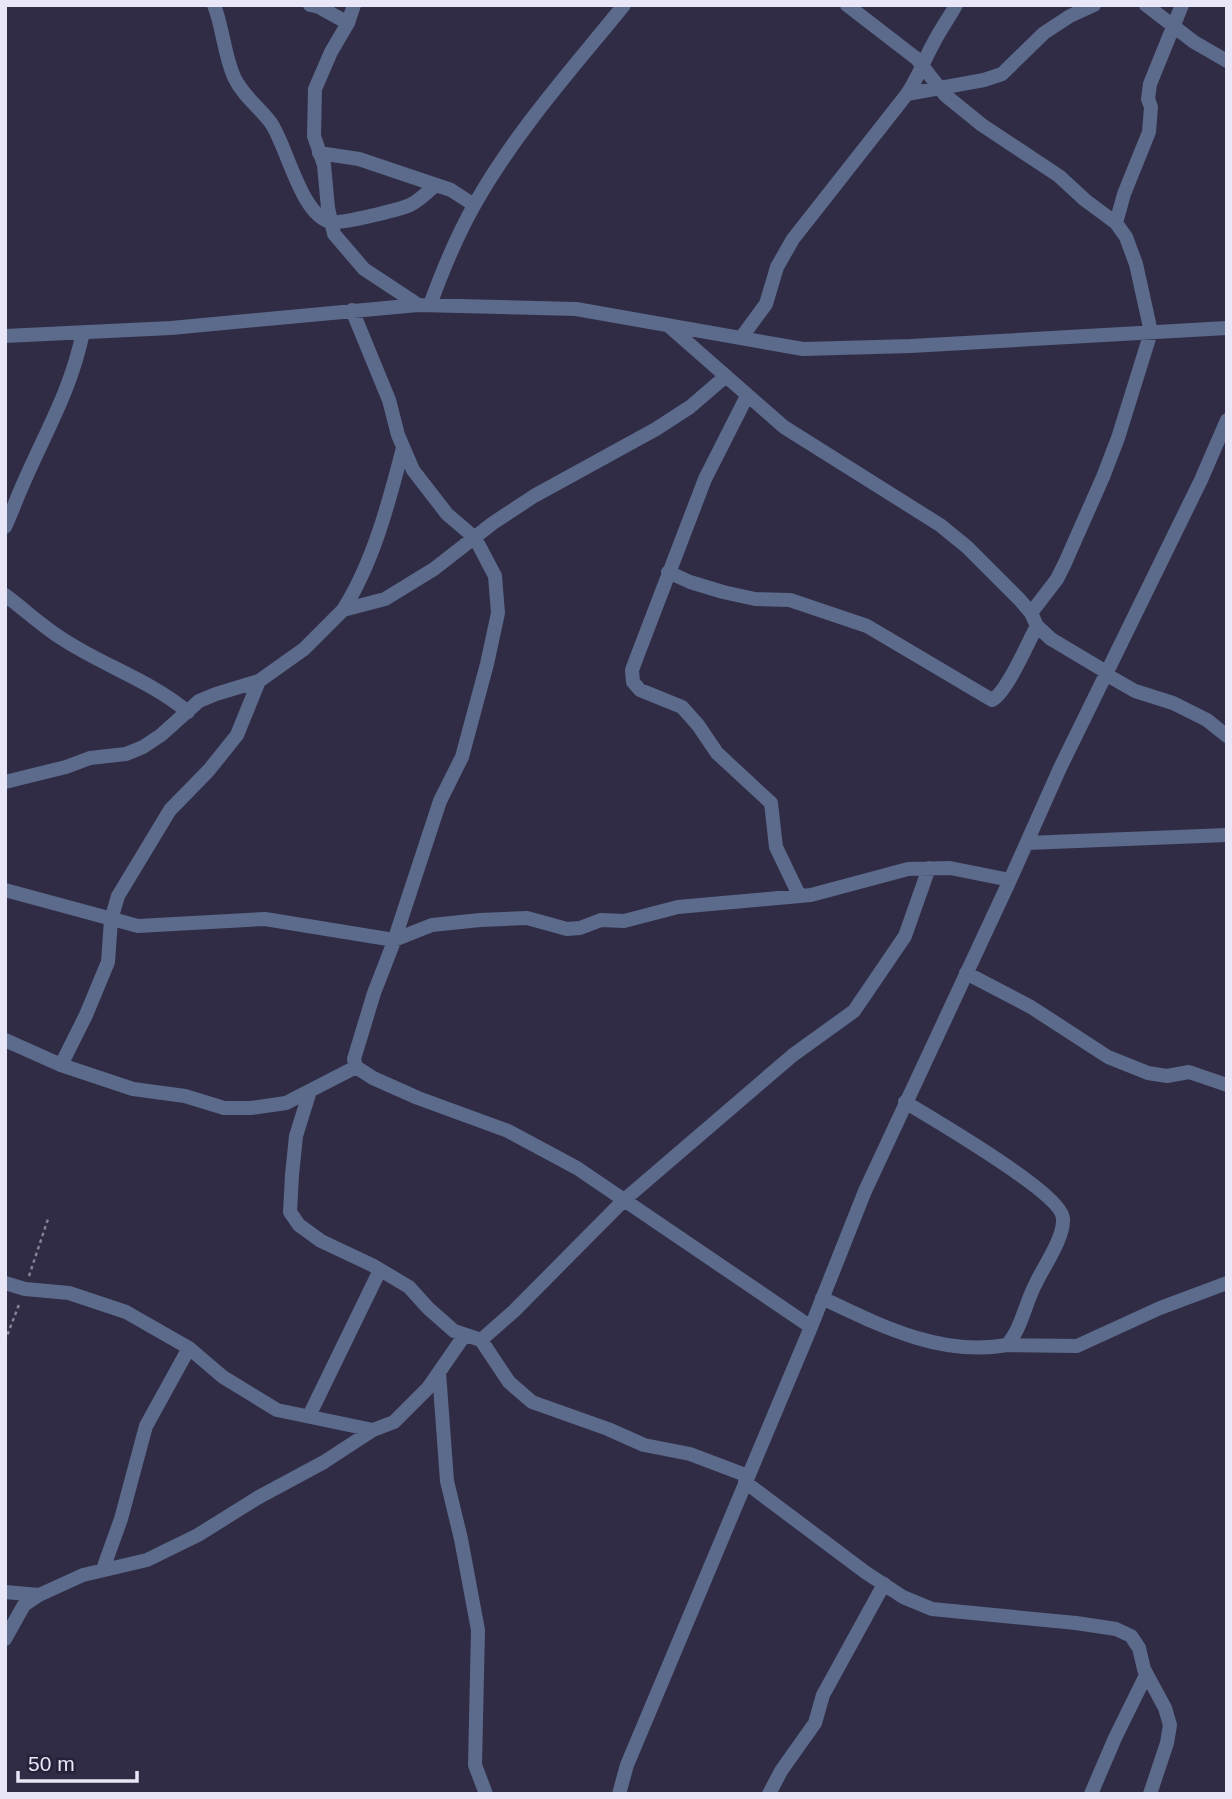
<svg xmlns="http://www.w3.org/2000/svg" width="1232" height="1799" font-family="Arial,sans-serif">
	<rect width="100%" height="100%" fill="#302c45"/>
	<g fill="none" stroke-linecap="round" stroke-linejoin="round">
		<path stroke="#858297" stroke-width="2.5" stroke-dasharray="3.5 3.5" stroke-linecap="butt" d="M29,1276L48,1219
			M5,1341L20,1302"/>
		<path stroke="#5c6a8b" stroke-width="14" d="M214,5C223,28 224,54 234,77C243,96 259,107 271,123C287,146 301,216 331,222C341,224 398,210 410,205C419,201 427,192 435,186
			M310,5L319,7L348,23
			M354,5L348,23L331,52L315,89L314,136L324,165L328,208L334,234L364,269L417,304
			M847,5L917,59L945,95L982,125L1059,176L1085,200L1116,223L1126,237L1136,264L1151,332L1118,438L1103,477L1065,563L1057,579L1031,613
			M1146,5L1194,42L1227,61
			M907,94L984,80L1002,74L1044,33L1070,16L1094,5
			M319,153L359,159L451,190L474,205
			M1116,223L1124,194L1149,132L1151,107L1148,99L1150,84L1182,5
			M430,305C443,269 457,235 476,202C517,130 572,69 624,5
			M352,310L389,400L398,435L413,470L447,514L475,538L495,576L498,613L487,664L462,757L440,801L393,944L374,993L354,1059L356,1067L373,1078L418,1098L508,1131L577,1168L811,1327
			M670,327L784,427L940,525L967,547L1020,600L1031,613L1037,626L1051,639L1108,673
			M5,336L171,328L418,305L576,309L803,349L911,346L1227,328
			M741,338L766,304L777,267L793,239L907,94C919,76 923,62 933,44C940,30 949,18 956,5
			M747,396L705,479L638,654L632,670L633,682L640,690L682,707L698,725L717,753L771,803L776,847L799,895
			M5,527C12,512 17,497 24,482C47,429 71,390 83,332
			M668,572L690,582L723,592L755,599L790,600L867,626L992,700C1007,692 1027,644 1037,626
			M5,595C24,609 42,626 61,638C103,666 148,679 188,712
			M343,610C373,563 389,502 403,448
			M1107,675L1135,691L1173,703L1207,720L1227,736
			M5,782L66,767L90,758L126,754L143,747L161,735L199,701L216,694L259,681L304,649L343,610L385,599L434,569L493,523L534,496L656,429L690,407L726,376
			M1027,843L1227,835
			M5,890L138,926L265,919L394,940L432,925L480,920L527,918L567,929L580,928L601,920L624,921L678,907L811,895L908,869L950,868L1010,880
			M966,973L1031,1007L1108,1057L1148,1073L1167,1076L1189,1072L1227,1085
			M5,1040L61,1065L133,1089L185,1096L224,1108H251L286,1103L356,1067
			M61,1065L86,1015L108,962L111,920L118,896L170,810L209,770L237,735L259,681
			M310,1091L296,1136L292,1175L290,1212L299,1225L321,1241L372,1265L409,1287L428,1308L454,1331L481,1340L509,1382L532,1402L608,1429L644,1445L690,1454L748,1476
			M5,1283L25,1289L69,1293L126,1312L189,1348L223,1377L277,1410L373,1430
			M822,1298C879,1325 941,1357 1007,1345C1022,1328 1025,1303 1036,1283C1044,1266 1064,1238 1063,1219C1063,1194 931,1118 905,1102
			M481,1340L514,1311L624,1200L793,1055L854,1011L905,936L929,868
			M1007,1345L1077,1346L1160,1308L1227,1283
			M439,1372L447,1481L461,1539L478,1630L475,1765L486,1794
			M309,1416L380,1270
			M745,1482L865,1572L903,1597L932,1609L1076,1623L1116,1629L1131,1636L1139,1648L1144,1669L1165,1708L1170,1725L1167,1743L1150,1794
			M103,1569L121,1519L146,1426L189,1348
			M5,1592L39,1595
			M5,1639L24,1605L39,1595L83,1575L147,1560L198,1535L259,1497L324,1462L373,1430L394,1422L428,1388L464,1336
			M619,1794L627,1765L811,1327L865,1191L1010,880L1060,768L1201,480L1227,420
			M769,1794L781,1771L815,1723L823,1695L884,1584
			M1091,1794L1115,1738L1146,1675L1144,1669"/>
	</g>
	<rect width="1232" height="1799" fill="none" stroke="#e8e6f7" stroke-width="14"/>
	<path d="M18 1771v10h119v-10" fill="none" stroke="#e8e6f7" stroke-width="3.5"/>
	<text x="28" y="1771" font-size="21" fill="#e8e6f7" stroke="#27223a" stroke-width="5" paint-order="stroke">50 m</text>
</svg>
